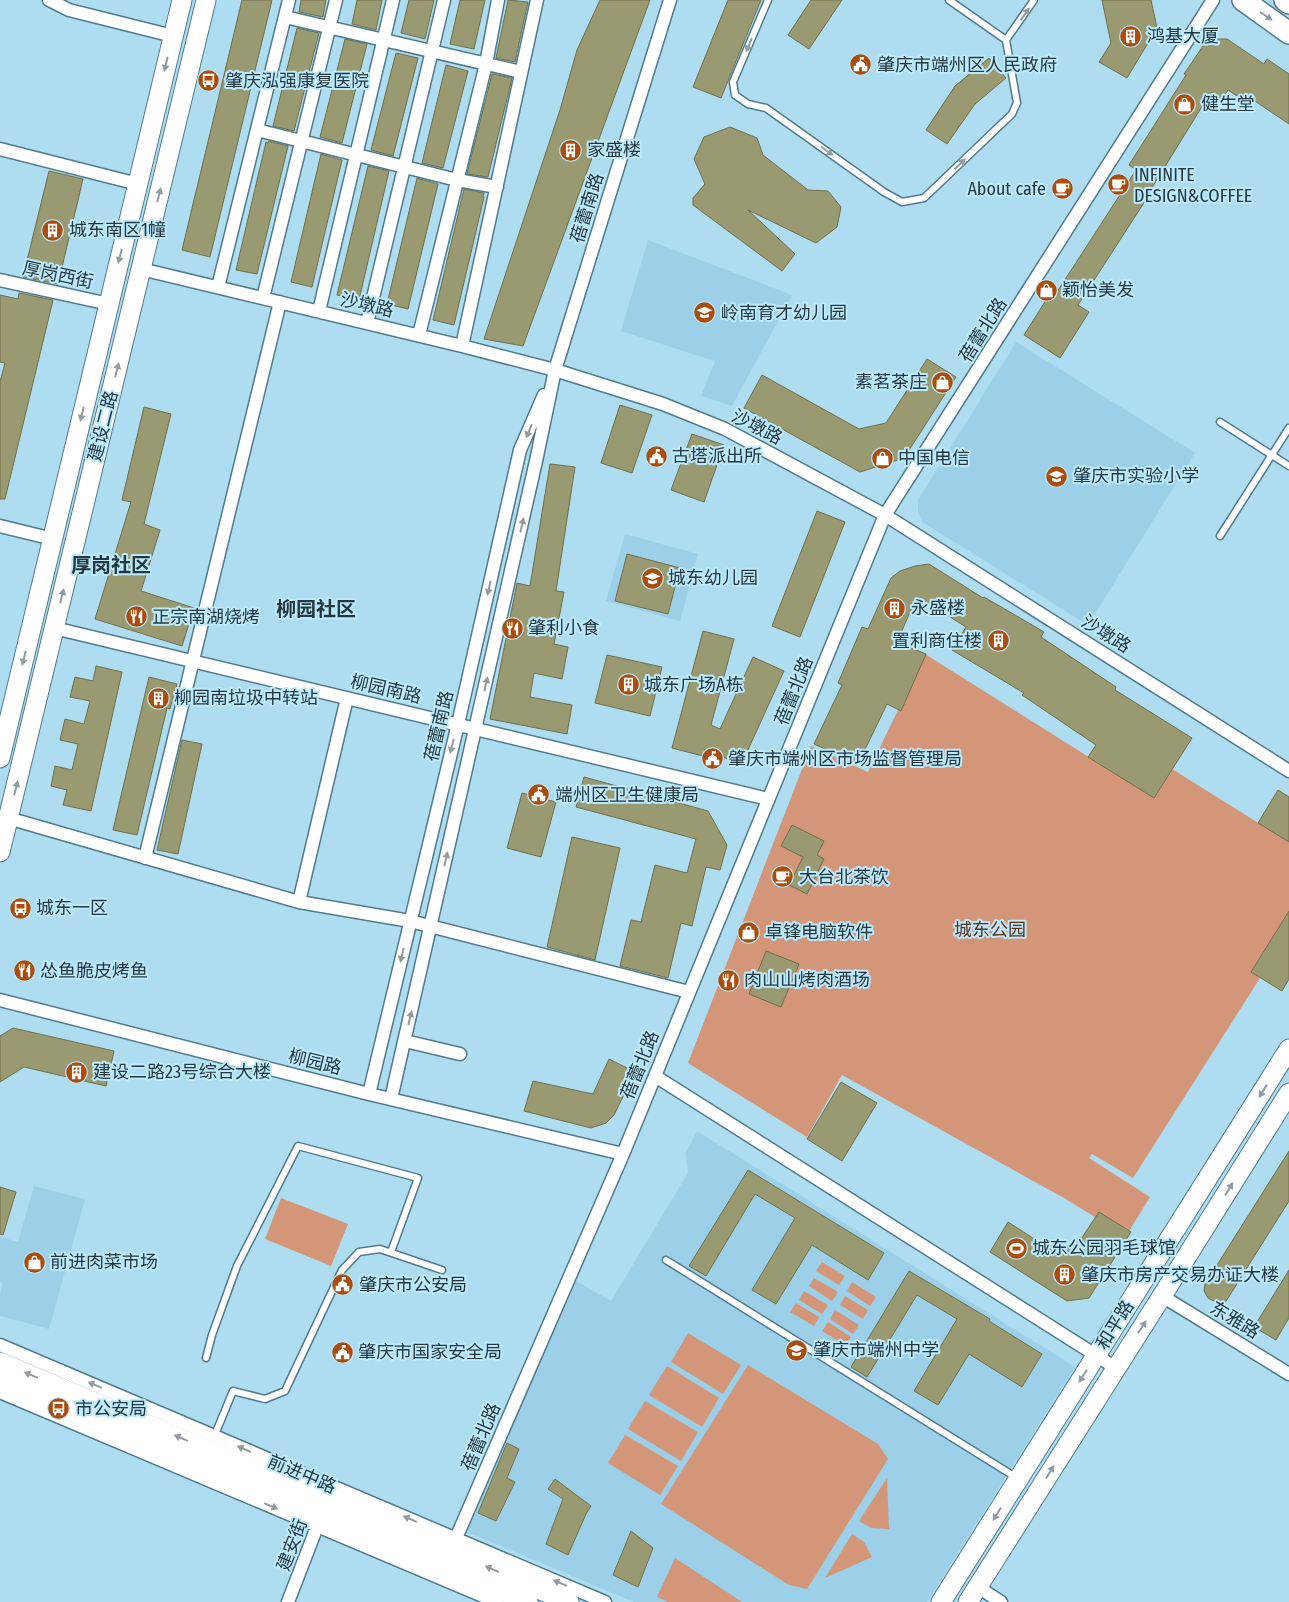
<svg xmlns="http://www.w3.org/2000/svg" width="1289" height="1602" font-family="'Fira Sans Condensed','Noto Sans SC',sans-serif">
	<rect width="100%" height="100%" fill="#aedcf0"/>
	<path fill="#9bd0e8" d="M648,240L792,295L732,406L701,396L715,361L621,331Z
		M1016,342L1195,453L1088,625L922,522L918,512V500Z
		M625,534L698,554L680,621L606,601Z
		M697,1131L1075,1367L927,1602H634L465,1531L576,1281L611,1301L688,1173L686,1153Z
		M34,1186L85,1199L49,1329L0,1316V1295L3,1283L0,1282V1237L18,1242Z"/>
	<path fill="#d39679" d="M925,654L1154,798L1172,769L1289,842V911L1251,972L1260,978L1133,1178L1092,1154L1089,1158L1150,1197L1126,1236L1064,1198L842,1075L807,1137L688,1063L811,746L868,772Z
		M281,1198L348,1224L331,1266L265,1239Z
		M822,1262L845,1276L839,1285L816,1271Z
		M814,1278L838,1292L832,1301L809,1286Z
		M852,1282L876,1297L870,1306L847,1291Z
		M804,1291L828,1305L822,1314L799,1300Z
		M845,1296L868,1310L863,1319L840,1305Z
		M796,1303L819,1317L814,1326L790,1312Z
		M835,1310L859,1325L853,1334L830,1319Z
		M828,1322L851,1337L845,1345L822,1331Z
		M688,1333L741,1365L723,1394L671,1362Z
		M748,1365L878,1444L888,1459L807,1589L789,1585L661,1504Z
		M667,1366L719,1398L702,1427L649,1395Z
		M645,1401L698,1432L681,1461L628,1429Z
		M625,1435L678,1466L660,1495L608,1463Z
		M887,1478L889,1529L871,1528L859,1521Z
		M852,1534L864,1542L872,1557L825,1578Z
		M675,1558L742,1602H668L657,1597Z"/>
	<path fill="#9a9a72" stroke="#706f49" d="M242,0H272L210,257L182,250Z
		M301,0H326L323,17L299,12Z
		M357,0H382L376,30L352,24Z
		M409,0H434L425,39L401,33Z
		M460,0H485L474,49L450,44Z
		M508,0L528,2L515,62L496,58Z
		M600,0H650L523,346L484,339L560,110L577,50Z
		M728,0H761L721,98L693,87Z
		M811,0H842L809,49L788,35Z
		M1102,0H1151L1157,28L1127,78L1099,62L1111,43Z
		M297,28L319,33L294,131L273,126Z
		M345,39L367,44L342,143L320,137Z
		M1214,39H1227L1264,64L1267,59L1289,74V124L1243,93L1240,98L1228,90L1222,99L1211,92L1148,194L1149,195L1078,305L1089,312L1060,358L1024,335L1053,289L1057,292L1136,170L1129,165L1186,75L1184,74L1203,46Z
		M396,53L418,58L393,156L371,150Z
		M989,58L1006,78L975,104L947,144L926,130L955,86Z
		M446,65L468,71L443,168L422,163Z
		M492,74L512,78L488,177L467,174Z
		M730,127L757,138L763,155L808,190L828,191L841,207L837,227L816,243L748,210L795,254L782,271L693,205V198L705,184L694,159L704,137Z
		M269,141L288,146L257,274L236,270L266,142L268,143Z
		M321,154L342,160L312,287L291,282Z
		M368,166L389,171L359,300L337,295Z
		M49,171L83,179L58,284L23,277Z
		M417,178L438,184L408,309L387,304Z
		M464,189L484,193L483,197H484L454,325L433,320Z
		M19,293L53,300L5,499H0V382L5,363L0,362V295L18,299Z
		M927,359L956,377L904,458L860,472L744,408L762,375L859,429L886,423Z
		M620,405L652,415L632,473L601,463Z
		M144,407L171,414L144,524L160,530L141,591L194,608L182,646L95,619L131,502L122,500Z
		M692,434L724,445L704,502L671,490Z
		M550,464L575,467L556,591L564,592L554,644L568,647L562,679L534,673L530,697L572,705L567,734L490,719L517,583L530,586Z
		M817,511L845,522L800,637L772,626Z
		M627,554L680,568L668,614L615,601Z
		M929,564L983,598L984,597L1044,632L1041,637L1116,687L1115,690L1192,738L1154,798L1088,757L1096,745L1022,695L1024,693L952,650L966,627L917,596L897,642L926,654L901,711L887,704L858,764L814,744L842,685L838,683L862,627L868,629L891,578L900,571L915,566Z
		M703,631L734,639L711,725L720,729L753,657L784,671L741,765L705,749L703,756L672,748Z
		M607,655L662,667L650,716L595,703Z
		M96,666L122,672L91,811L63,805L67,790L51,786L55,766L72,770L78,744L60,740L65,719L84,724L90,701L70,697L75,677L93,681Z
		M149,677L177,684L170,709L167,708L137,835L113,830Z
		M182,740L202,744L178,854L157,850Z
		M584,777L708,811L727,845L720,870L706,867L692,926L681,923L668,978L620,966L631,920L641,922L655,865L687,873L696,839L576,807Z
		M1278,790L1289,797V842L1258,823Z
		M522,793L556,802L541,857L507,848Z
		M792,825L824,841L817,855L824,859L807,894L789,885L803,857L781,846Z
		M572,837L620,848L595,960L547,947Z
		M1289,911V979L1282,991L1251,972Z
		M766,951L799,964L781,1007L749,994Z
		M13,1028L114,1051L106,1086L24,1067L0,1082V1036Z
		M609,1059L635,1072L614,1115L606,1123L591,1128L524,1111L533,1081L593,1094Z
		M841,1082L877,1103L842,1161L807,1139Z
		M1289,1151V1201L1223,1306L1208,1298L1204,1291L1205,1284Z
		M748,1170L884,1253L868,1280L812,1245L776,1304L752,1290L795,1218L755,1194L706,1276L689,1266Z
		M0,1187L16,1192L3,1235L0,1234Z
		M1099,1212L1131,1232L1089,1298L1067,1301L990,1252L1008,1222L1053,1251L1079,1242Z
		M1289,1270V1318L1276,1340L1254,1327Z
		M909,1271L990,1319L989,1321L1042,1354L1022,1387L969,1354L938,1405L914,1391L957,1319L917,1295L867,1377L851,1367Z
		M507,1443L519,1449L507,1478L515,1482L496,1521L478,1513Z
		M555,1479L591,1506L586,1514L568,1555L546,1544L563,1499L548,1489Z
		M631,1531L653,1548L638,1587L613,1575Z"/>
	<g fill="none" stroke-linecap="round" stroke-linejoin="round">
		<defs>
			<path id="lane" d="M768,0L733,82L735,95L748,104L766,108L884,192L902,202L924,198L1012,114L1017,103L1006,40L1034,0
				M949,0L1006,40
				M1220,422L1289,466
				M1220,536L1289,428
				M666,1260L1017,1478
				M206,1358L212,1335L237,1266L298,1146L418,1178L391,1252
				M214,1437L233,1391L265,1399L285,1391L342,1270L359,1252L380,1249L442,1270"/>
			<path id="street" d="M49,0L69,10L173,36
				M285,17L521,72
				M257,130L457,180L497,187
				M0,149L138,184
				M141,269L462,346L555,370L663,404L725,429L885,515L1289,771
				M0,280L109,304
				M218,287L289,0
				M263,298L336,0
				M319,311L393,0
				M367,323L444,0
				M419,335L486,64L498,0
				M462,346L537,0
				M0,526L53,539
				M54,628L768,799
				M8,818L299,902L410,921L689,992
				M145,858L280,302
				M299,902L347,698
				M0,1000L369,1094L623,1154
				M405,1041L460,1054
				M655,1076L1116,1368
				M369,1094L458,724L520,450L544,395
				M391,1099L536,461L555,370L670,0
				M1162,1296L1289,1374
				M0,1345L605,1602
				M0,1392L497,1602
				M450,1552L623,1154L885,515L1213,0
				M978,1587L1001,1602
				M288,1602L320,1519"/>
			<path id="secondary" d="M0,758L182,0
				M0,852L206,0
				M0,1362L569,1602
				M0,1380L528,1602
				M941,1602L1289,1049
				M968,1602L1162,1296L1289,1093"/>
			<path id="primary" d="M1243,0L1289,33
				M1285,0L1289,3"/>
		</defs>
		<use href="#lane" stroke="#507b8d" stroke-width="9"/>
		<use href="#street" stroke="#507b8d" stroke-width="15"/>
		<use href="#secondary" stroke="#507b8d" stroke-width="21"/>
		<use href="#primary" stroke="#507b8d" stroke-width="24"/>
		<use href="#lane" stroke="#fff" stroke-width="6"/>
		<use href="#street" stroke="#fff" stroke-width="12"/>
		<use href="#secondary" stroke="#fff" stroke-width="19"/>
		<use href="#primary" stroke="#fff" stroke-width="21"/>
	</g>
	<defs><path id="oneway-solid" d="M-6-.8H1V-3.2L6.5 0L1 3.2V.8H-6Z" transform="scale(1.25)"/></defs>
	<g fill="#929ca0">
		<use href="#oneway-solid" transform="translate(1025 14) rotate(-55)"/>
		<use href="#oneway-solid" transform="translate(1266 16) rotate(35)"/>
		<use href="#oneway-solid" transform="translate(749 45) rotate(113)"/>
		<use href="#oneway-solid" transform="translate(166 64) rotate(103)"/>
		<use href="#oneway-solid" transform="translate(827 151) rotate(35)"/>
		<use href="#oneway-solid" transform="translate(960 164) rotate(-44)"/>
		<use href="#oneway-solid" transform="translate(159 195) rotate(-76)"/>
		<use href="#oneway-solid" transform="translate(120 256) rotate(104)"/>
		<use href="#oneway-solid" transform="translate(117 370) rotate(-76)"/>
		<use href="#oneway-solid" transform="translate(82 414) rotate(103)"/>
		<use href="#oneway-solid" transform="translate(529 431) rotate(113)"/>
		<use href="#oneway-solid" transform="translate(522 525) rotate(-77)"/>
		<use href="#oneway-solid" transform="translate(489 588) rotate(103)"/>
		<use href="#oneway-solid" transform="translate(62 596) rotate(-76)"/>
		<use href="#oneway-solid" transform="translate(24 658) rotate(104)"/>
		<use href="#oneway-solid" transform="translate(486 684) rotate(-77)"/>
		<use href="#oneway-solid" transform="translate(452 746) rotate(104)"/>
		<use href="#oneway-solid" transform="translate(16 788) rotate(-76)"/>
		<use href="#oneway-solid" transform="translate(446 859) rotate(-77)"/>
		<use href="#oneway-solid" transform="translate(402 955) rotate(103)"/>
		<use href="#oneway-solid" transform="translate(410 1018) rotate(-77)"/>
		<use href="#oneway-solid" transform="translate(1263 1091) rotate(122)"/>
		<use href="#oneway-solid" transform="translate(1229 1189) rotate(-58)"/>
		<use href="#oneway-solid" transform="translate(1142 1327) rotate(-57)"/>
		<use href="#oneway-solid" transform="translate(31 1375) rotate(-157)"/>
		<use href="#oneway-solid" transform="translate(1083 1376) rotate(122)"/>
		<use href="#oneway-solid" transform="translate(95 1385) rotate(-157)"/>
		<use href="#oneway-solid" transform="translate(181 1438) rotate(-157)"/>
		<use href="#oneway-solid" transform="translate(244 1449) rotate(-157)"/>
		<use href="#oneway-solid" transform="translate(1050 1472) rotate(-58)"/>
		<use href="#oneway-solid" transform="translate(271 1506) rotate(23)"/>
		<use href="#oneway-solid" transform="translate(997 1514) rotate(122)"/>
		<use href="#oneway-solid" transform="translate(410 1519) rotate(-157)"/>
		<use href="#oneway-solid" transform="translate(492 1569) rotate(-157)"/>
		<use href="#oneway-solid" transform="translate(560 1583) rotate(-157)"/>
	</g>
	<defs>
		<symbol id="building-disc" viewBox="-11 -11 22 22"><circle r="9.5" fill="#ad4c08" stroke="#bbe9fe"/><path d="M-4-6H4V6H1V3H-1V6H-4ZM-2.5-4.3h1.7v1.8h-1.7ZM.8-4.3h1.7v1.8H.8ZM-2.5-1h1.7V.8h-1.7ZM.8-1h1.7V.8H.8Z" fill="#fff"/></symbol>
		<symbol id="civic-disc" viewBox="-11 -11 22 22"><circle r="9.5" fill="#ad4c08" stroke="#bbe9fe"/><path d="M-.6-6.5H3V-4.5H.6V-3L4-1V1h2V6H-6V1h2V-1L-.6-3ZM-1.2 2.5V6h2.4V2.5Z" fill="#fff"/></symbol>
		<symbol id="bus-disc" viewBox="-11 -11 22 22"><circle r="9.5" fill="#ad4c08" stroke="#bbe9fe"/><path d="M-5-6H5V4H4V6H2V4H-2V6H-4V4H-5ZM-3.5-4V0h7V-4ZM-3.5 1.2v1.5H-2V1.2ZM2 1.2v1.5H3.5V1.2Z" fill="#fff"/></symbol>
		<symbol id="shop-disc" viewBox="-11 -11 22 22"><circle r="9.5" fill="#ad4c08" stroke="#bbe9fe"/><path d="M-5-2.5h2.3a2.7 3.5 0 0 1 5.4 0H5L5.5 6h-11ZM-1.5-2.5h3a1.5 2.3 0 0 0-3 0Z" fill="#fff"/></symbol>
		<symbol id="cafe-disc" viewBox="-11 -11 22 22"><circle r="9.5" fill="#ad4c08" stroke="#bbe9fe"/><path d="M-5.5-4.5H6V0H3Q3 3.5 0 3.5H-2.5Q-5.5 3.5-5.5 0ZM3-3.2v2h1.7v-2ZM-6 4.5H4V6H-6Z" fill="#fff"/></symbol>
		<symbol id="school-disc" viewBox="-11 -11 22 22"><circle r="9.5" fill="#ad4c08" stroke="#bbe9fe"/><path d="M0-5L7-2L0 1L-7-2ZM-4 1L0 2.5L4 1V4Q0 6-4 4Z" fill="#fff"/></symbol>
		<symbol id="restaurant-disc" viewBox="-11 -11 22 22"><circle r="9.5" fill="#ad4c08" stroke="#bbe9fe"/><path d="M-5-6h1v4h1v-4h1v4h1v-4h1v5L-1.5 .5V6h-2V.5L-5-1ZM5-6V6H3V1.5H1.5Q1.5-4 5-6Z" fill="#fff"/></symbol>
		<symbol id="stadium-disc" viewBox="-11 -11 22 22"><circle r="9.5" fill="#ad4c08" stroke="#bbe9fe"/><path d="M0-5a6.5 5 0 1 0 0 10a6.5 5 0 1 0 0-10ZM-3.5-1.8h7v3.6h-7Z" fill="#fff"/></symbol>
	</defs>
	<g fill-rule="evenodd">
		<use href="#building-disc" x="1118" y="24" width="25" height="25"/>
		<use href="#civic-disc" x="848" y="52" width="25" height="25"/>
		<use href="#bus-disc" x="196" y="68" width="25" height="25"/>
		<use href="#shop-disc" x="1172" y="92" width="25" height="25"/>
		<use href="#building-disc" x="558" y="138" width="25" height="25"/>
		<use href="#cafe-disc" x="1106" y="172" width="25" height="25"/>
		<use href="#cafe-disc" x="1050" y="176" width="25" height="25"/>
		<use href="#building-disc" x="40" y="218" width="25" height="25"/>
		<use href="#shop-disc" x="1034" y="278" width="25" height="25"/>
		<use href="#school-disc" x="692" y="300" width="25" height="25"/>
		<use href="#shop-disc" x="930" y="370" width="25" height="25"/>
		<use href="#civic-disc" x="644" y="444" width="25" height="25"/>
		<use href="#shop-disc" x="870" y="446" width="25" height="25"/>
		<use href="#school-disc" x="1044" y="464" width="25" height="25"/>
		<use href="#school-disc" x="640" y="566" width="25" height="25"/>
		<use href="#building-disc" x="882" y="596" width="25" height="25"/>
		<use href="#restaurant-disc" x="124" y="604" width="25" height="25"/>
		<use href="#restaurant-disc" x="500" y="616" width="25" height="25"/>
		<use href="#building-disc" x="986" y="628" width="25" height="25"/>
		<use href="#building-disc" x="616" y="672" width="25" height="25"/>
		<use href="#building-disc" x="146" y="686" width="25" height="25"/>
		<use href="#civic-disc" x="700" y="746" width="25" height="25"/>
		<use href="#civic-disc" x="526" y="782" width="25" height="25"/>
		<use href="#cafe-disc" x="770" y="864" width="25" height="25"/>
		<use href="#bus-disc" x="8" y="896" width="25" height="25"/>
		<use href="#shop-disc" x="736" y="920" width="25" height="25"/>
		<use href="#restaurant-disc" x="12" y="958" width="25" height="25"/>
		<use href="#restaurant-disc" x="716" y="968" width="25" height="25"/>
		<use href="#building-disc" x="64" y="1060" width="25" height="25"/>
		<use href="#stadium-disc" x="1004" y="1236" width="25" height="25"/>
		<use href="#shop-disc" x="22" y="1250" width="25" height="25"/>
		<use href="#building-disc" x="1052" y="1262" width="25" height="25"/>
		<use href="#civic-disc" x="330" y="1272" width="25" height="25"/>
		<use href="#school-disc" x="784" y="1338" width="25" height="25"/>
		<use href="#civic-disc" x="330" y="1340" width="25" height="25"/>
		<use href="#bus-disc" x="46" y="1396" width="25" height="25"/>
	</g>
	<g text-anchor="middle" stroke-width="4" stroke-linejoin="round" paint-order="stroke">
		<g font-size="18" fill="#253840" stroke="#bbe9fe" text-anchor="start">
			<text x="1147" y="42">鸿基大厦</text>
			<text x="877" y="71">肇庆市端州区人民政府</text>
			<text x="225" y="87">肇庆泓强康复医院</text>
			<text x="1201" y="110">健生堂</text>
			<text x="587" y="156">家盛楼</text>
			<text x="1134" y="181">INFINITE<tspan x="1134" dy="21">DESIGN&amp;COFFEE</tspan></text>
			<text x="1046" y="195" text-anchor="end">About cafe</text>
			<text x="69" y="236">城东南区1幢</text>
			<text x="1062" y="296">颖怡美发</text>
			<text x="721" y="319">岭南育才幼儿园</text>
			<text x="927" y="388" text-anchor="end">素茗茶庄</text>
			<text x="672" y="462">古塔派出所</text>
			<text x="898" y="464">中国电信</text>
			<text x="1073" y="482">肇庆市实验小学</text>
			<text x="668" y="584">城东幼儿园</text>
			<text x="911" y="614">永盛楼</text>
			<text x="152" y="623">正宗南湖烧烤</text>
			<text x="528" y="634">肇利小食</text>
			<text x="982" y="647" text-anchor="end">置利商住楼</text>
			<text x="644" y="691">城东广场A栋</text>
			<text x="174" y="704">柳园南垃圾中转站</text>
			<text x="728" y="765">肇庆市端州区市场监督管理局</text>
			<text x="555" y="801">端州区卫生健康局</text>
			<text x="799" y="883">大台北茶饮</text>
			<text x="36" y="914">城东一区</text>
			<text x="765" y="938">卓锋电脑软件</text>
			<text x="40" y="977">怂鱼脆皮烤鱼</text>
			<text x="744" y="986">肉山山烤肉酒场</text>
			<text x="93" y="1078">建设二路23号综合大楼</text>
			<text x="1032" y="1254">城东公园羽毛球馆</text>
			<text x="50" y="1268">前进肉菜市场</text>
			<text x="1081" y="1281">肇庆市房产交易办证大楼</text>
			<text x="359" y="1291">肇庆市公安局</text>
			<text x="813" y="1356">肇庆市端州中学</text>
			<text x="358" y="1358">肇庆市国家安全局</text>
			<text x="75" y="1415">市公安局</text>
		</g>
		<g font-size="18" fill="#253840" stroke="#bbe9fe">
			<text transform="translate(587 208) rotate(-73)" y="6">蓓蕾南路</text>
			<text transform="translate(58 275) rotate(12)" y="6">厚岗西街</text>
			<text transform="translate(367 305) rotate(13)" y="6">沙墩路</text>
			<text transform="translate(983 330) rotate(-58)" y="6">蓓蕾北路</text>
			<text transform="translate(103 426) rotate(-76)" y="6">建设二路</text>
			<text transform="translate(757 427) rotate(27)" y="6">沙墩路</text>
			<text transform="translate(1106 634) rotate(32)" y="6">沙墩路</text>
			<text transform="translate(386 689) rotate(13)" y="6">柳园南路</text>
			<text transform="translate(794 691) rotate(-68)" y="6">蓓蕾北路</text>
			<text transform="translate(439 726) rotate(-77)" y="6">蓓蕾南路</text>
			<text transform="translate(315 1062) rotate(14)" y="6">柳园路</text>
			<text transform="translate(640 1065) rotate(-68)" y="6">蓓蕾北路</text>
			<text transform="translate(1235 1320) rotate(31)" y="6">东雅路</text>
			<text transform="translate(1115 1325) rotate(-58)" y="6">和平路</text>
			<text transform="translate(481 1437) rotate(-67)" y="6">蓓蕾北路</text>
			<text transform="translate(302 1474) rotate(23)" y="6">前进中路</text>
			<text transform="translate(292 1545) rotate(-69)" y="6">建安街</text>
		</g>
		<g font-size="18" fill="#623115" stroke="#bbe9fe">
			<text x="990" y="936">城东公园</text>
		</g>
		<g font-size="20" font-weight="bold" fill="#253840" stroke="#bbe9fe">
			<text x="111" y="572">厚岗社区</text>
			<text x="316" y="616">柳园社区</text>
		</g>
	</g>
</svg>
